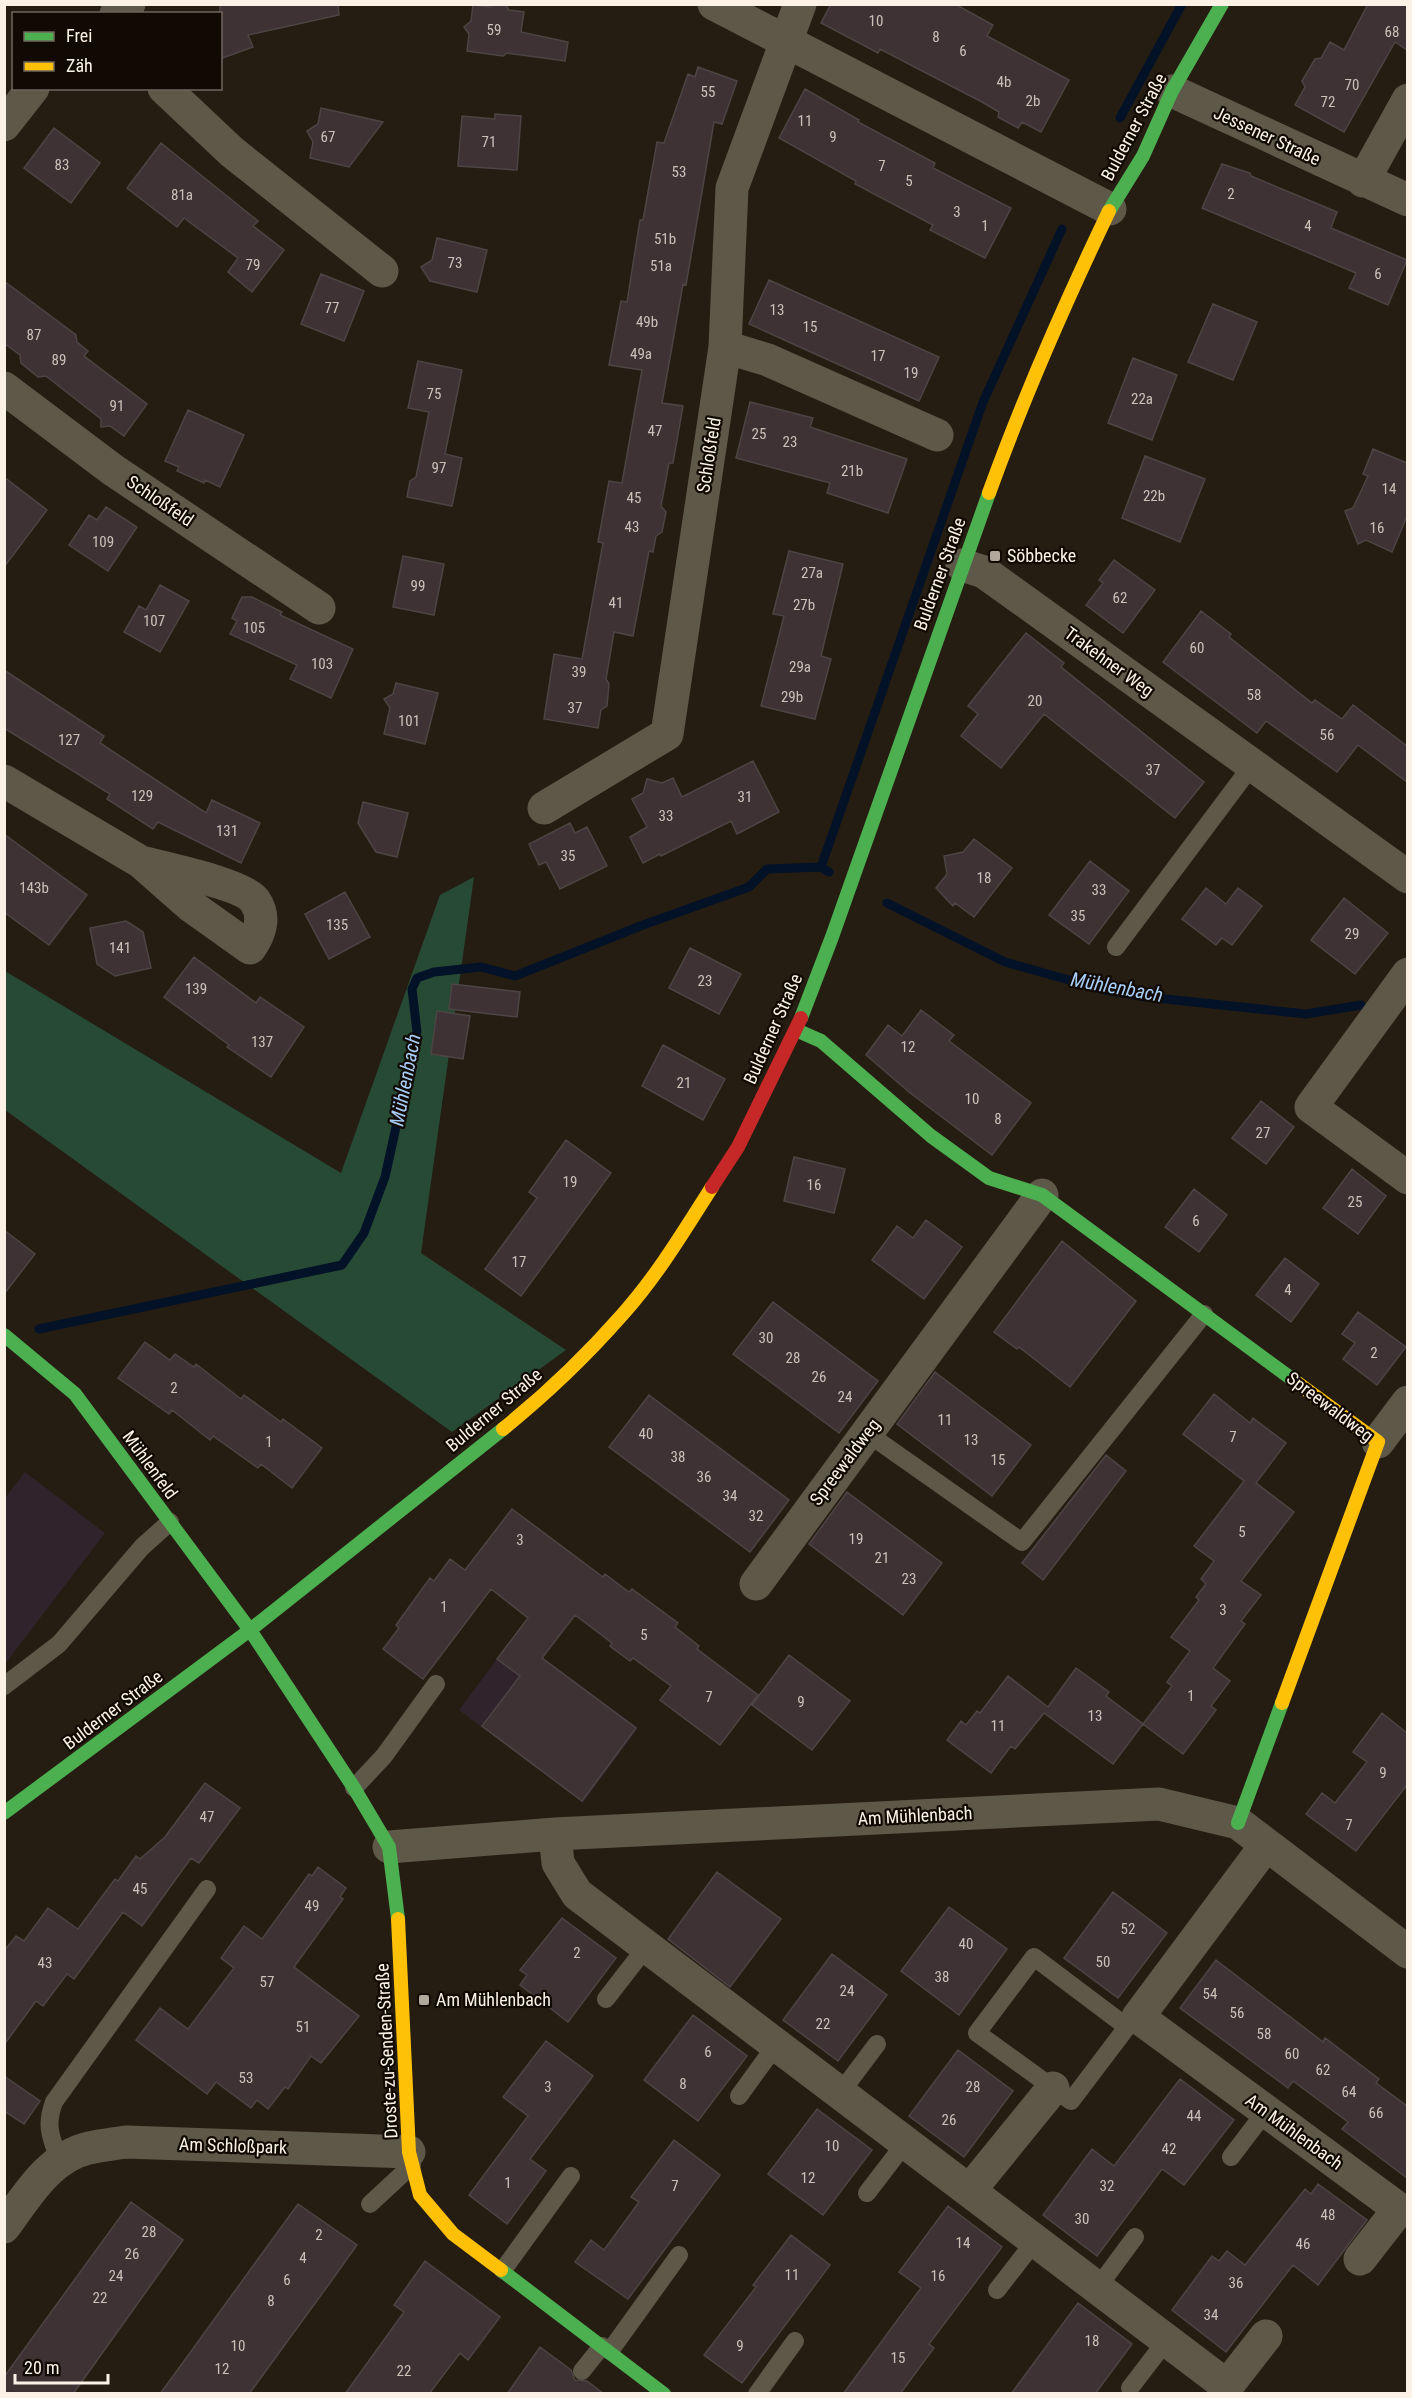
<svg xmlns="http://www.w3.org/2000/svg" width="1412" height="2398" font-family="'Roboto Condensed',sans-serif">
	<rect width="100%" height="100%" fill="#261d12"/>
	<path fill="#30232b" d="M25,1472L105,1533L5,1664V1498Z
		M514,1636L638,1728L583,1803L459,1710Z"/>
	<path fill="#274a34" d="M474,877L421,1253L566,1350L452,1432L5,1110V971L341,1173L440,895Z"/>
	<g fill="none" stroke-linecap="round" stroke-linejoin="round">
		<path stroke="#031227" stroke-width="9" d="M1120,118L1182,4
			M821,867L983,402L1062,229
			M887,903L1005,962L1105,990L1147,997L1306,1014L1361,1005
			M39,1329L342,1265L364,1233L385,1177L417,1032L412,989L417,978L434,972L481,967L515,976L643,925L749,887L767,869L821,867L829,872"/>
	</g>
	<path fill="#3e3235" stroke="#4c4544" stroke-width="1.5" d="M220,4H338L339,15L248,35L253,47L220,59Z
		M494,4H505L509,10L524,12L521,32L568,42L565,61L507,53L503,56L467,51L469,34L464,27L471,21L473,5L490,7Z
		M831,4H955L993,25L987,36L1069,80L1041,132L1022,122L1018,128L998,117L999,112L982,102L880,49L878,53L821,23Z
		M1368,4H1407V50L1395,42L1344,132L1295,105L1305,87L1302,81L1315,59L1321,58L1330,42L1344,50Z
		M698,67L737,81L722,124L714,122L686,285L683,284L662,403L683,406L673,463H669L661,506L666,512L662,532L656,536L653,552L649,551L633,636L614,632L606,679L609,684L607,706L601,710L598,728L544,719L554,654L582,659L603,543L598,542L609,481L622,483L642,370L609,365L621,301L627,302L640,220H643L657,142L664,143L688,74L695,77Z
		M805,89L859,120L858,122L935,163L933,168L1011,208L985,258L930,230L933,225L855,184L856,181L779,138Z
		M321,108L383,122L349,167L310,158L313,142L307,131L318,124Z
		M495,114L521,116L517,170L458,166L462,116L495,119Z
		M54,128L100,163L71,203L24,168Z
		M161,143L258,221L253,226L284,250L252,292L228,272L238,258L184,218L177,227L127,188Z
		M1222,164L1250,173L1251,176L1337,212L1331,228L1407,260L1388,305L1349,288L1356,273L1202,208Z
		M437,238L487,250L477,292L430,281L421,267L432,260Z
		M321,274L364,291L344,341L301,324Z
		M769,280L939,357L919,401L749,324Z
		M4,281L76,335L77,342L88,351L84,356L147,404L124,436L110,426L101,427V419L46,376L38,377L21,363L20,355L4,343Z
		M1213,304L1257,322L1233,380L1188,362Z
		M1133,358L1177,375L1152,440L1108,423Z
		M418,361L462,370L445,454L462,458L452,506L407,497L410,481L416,477L429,412L408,408Z
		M750,402L813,418L810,427L907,459L888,513L827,493L830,483L736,458Z
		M188,410L244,435L220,487L205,480L204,483L177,471L179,467L165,461Z
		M1373,449L1407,463V516L1392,552L1366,540L1358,544L1345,511L1353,508L1368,476L1363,474Z
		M1145,456L1205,479L1180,542L1122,518Z
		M4,477L47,510L4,567Z
		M106,507L137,527L108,571L69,545L89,515L97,520Z
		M789,551L843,564L821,656L831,659L815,719L761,706L784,616L773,614Z
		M403,556L444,564L434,615L393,607Z
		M1114,560L1155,590L1123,633L1086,605L1103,583L1099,580Z
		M160,585L189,601L160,652L124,632L139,606L146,610Z
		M242,597H252L282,612L280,615L353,649L331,698L290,679L297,665L230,634L237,621L232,618Z
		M1201,611L1231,634L1229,637L1312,703L1315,700L1342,719L1353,705L1407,746V782L1358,745L1337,772L1266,721L1257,733L1163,662Z
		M1026,633L1064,663L1061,667L1204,782L1175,818L1044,714L1001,768L961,736L978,714L968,706Z
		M4,670L104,736L100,743L206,813L212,800L260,823L241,863L158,822L153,829L107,799L110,794L4,728Z
		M396,683L438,693L425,744L384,734L390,708L384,699L393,694Z
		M753,761L779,812L737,834L731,821L661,856L660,854L643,863L630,837L647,827L632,799L643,793L647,779L662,783L673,778L682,797Z
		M363,802L408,813L397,857L376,852L358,823Z
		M570,823L575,833L587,827L607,866L560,889L546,862L539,865L529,844Z
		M4,834L87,895L49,945L4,912Z
		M974,839L1012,868L974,917L955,903L953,906L936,888L947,874L944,856L963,852Z
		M1090,861L1129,891L1089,944L1049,915Z
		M1206,888L1226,904L1238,888L1262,906L1232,945L1222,938L1216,945L1182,919Z
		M345,892L370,937L329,959L305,914Z
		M1344,898L1388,933L1355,974L1311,940Z
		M126,921L143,932L151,968L115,976L97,964L90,928Z
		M690,948L741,974L719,1014L669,988Z
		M194,957L256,1003L260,997L304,1027L271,1077L227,1047L229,1045L164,997Z
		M452,984L520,992L517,1017L449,1009Z
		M921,1010L954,1035L949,1041L1031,1103L992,1155L909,1092L866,1055L888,1025L902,1036Z
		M437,1011L470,1016L463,1059L431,1054Z
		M663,1045L725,1079L703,1120L642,1086Z
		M1261,1101L1294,1127L1266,1164L1232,1138Z
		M566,1140L611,1173L521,1296L485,1269L537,1198L529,1192Z
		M794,1157L845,1169L834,1213L784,1201Z
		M1352,1169L1386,1196L1358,1234L1323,1208Z
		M1194,1189L1227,1215L1199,1252L1165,1227Z
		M926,1220L962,1247L924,1299L872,1260L897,1226L913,1238Z
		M4,1230L35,1254L4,1294Z
		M1062,1241L1136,1301L1070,1387L1019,1347L1017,1349L994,1332Z
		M1285,1258L1319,1284L1291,1322L1256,1295Z
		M773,1302L878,1381L839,1433L733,1354Z
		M1358,1312L1406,1347L1377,1385L1343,1359L1355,1343L1342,1334Z
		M145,1342L170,1360L175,1354L194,1367L196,1364L241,1399L244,1395L281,1422L283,1419L322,1448L292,1488L261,1464L258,1468L213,1436L210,1440L172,1410L169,1414L118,1378Z
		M935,1372L1031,1445L992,1496L897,1424Z
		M1214,1394L1250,1423L1253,1418L1286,1443L1256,1483L1294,1512L1241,1581L1261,1595L1241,1621L1245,1624L1213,1668L1230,1681L1211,1706L1216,1710L1183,1754L1143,1724L1172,1686L1167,1682L1190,1651L1171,1637L1199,1600L1196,1597L1206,1584L1201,1579L1214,1561L1194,1546L1244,1481L1183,1434Z
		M649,1395L789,1500L750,1552L609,1447Z
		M1106,1455L1126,1471L1043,1580L1022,1563Z
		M847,1492L942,1563L903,1615L809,1544Z
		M512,1509L603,1577L605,1574L629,1592L632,1589L678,1623L675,1627L699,1646L697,1649L758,1695L720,1745L660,1700L671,1686L633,1658L630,1661L610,1646L612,1643L575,1615L542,1658L636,1728L582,1801L482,1726L520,1676L497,1659L528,1618L491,1589L423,1679L383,1649L399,1628L396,1625L430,1578L434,1581L450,1559L465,1570Z
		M789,1655L850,1701L812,1750L752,1705Z
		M1076,1668L1109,1692L1106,1696L1143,1724L1113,1764L1044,1713L1015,1749L1011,1746L991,1773L947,1740L961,1721L966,1725L977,1711L980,1713L1008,1676L1048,1707Z
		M1382,1713L1407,1733V1785L1356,1851L1306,1814L1322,1793L1335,1803L1367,1762L1353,1752Z
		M205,1783L240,1808L199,1863L191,1858L142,1926L123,1912L74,1979L67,1974L43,2006L36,2001L4,2045V1951L16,1936L24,1941L48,1908L78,1929L115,1879L118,1881L136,1856L140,1859L165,1837Z
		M318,1867L346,1888L340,1897L343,1899L294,1967L359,2016L321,2063L311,2056L288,2089L285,2087L268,2109L257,2100L251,2108L216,2082L207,2094L136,2040L160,2008L188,2029L234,1968L221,1958L244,1926L262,1939L309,1874L312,1876Z
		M717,1872L781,1919L730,1987L668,1939Z
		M1113,1892L1167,1933L1118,1998L1064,1958Z
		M949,1907L1007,1949L959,2015L901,1971Z
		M562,1918L616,1958L568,2022L520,1985L527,1975L520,1970Z
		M832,1954L887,1995L838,2061L783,2020Z
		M1216,1960L1323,2042L1325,2038L1379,2079L1376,2083L1407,2106V2178L1342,2129L1348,2122L1293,2081L1288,2088L1180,2008Z
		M693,2015L747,2056L698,2121L644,2080Z
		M546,2041L593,2076L530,2159L546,2171L507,2224L469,2195L528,2116L503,2097Z
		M958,2050L1013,2091L964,2157L909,2116Z
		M4,2076L40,2101L24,2124L4,2111Z
		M1180,2079L1234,2120L1184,2185L1162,2169L1097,2256L1043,2215L1092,2149L1114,2166Z
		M817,2109L872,2150L823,2215L768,2174Z
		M674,2140L720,2175L628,2299L575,2262L591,2240L604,2250L639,2202L631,2197Z
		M1318,2184L1367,2220L1318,2285L1293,2265L1226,2352L1172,2310L1212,2256L1219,2261L1227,2251L1245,2265L1305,2189L1311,2194Z
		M131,2202L183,2240L73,2394H4V2377Z
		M298,2204L357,2245L332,2280L249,2394H160Z
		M948,2206L1002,2247L929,2344L934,2348L900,2394H843L921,2288L899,2272Z
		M791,2235L830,2265L742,2383L704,2355L756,2287L753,2285Z
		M425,2261L500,2317L468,2360L460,2353L429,2394H345L404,2312L394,2305Z
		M1078,2303L1132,2344L1095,2394H1011Z
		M540,2347L571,2370L575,2380L587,2381L604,2394H507Z"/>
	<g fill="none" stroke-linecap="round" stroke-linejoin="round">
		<path stroke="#5e5849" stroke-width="18" d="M1116,947L1253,764
			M867,1433L1022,1542L1204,1314
			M4,1686L59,1644L142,1547L170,1522
			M354,1788L384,1756L436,1684
			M606,1999L647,1946
			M1127,2027L1071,2101L977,2033L1034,1957L1127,2027L1138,2017
			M841,2092L877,2044
			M739,2096L776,2045
			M1231,2157L1266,2111
			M59,2160C51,2137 45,2126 54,2102L207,1889
			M867,2193L906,2142
			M370,2204L412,2165
			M503,2270L571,2176
			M1098,2287L1135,2237
			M997,2290L1035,2241
			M610,2351L679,2255
			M582,2371L602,2346
			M1130,2388L1166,2341
			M757,2394L795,2341"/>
		<path stroke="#5e5849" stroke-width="33" d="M714,4L1110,209
			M116,14L129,4
			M164,88L232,152L382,271
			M1172,91L1408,200
			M4,125L33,88
			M1363,181L1408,100
			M725,347L768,360L937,435
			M4,388L113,470L319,608
			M962,565L984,572L1408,877
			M4,781L141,862L191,906L250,948C260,934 266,917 255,901C244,884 163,868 141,862
			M544,808L667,734L725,347L732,188L800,4
			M1408,974L1311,1107L1408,1178
			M1378,1442L1408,1402
			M756,1584L1042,1195
			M555,1834L558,1863L577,1894L1227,2386L1266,2336
			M1266,1845L1138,2017L1399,2209L1360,2259
			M389,1847L555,1834L1159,1804L1238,1823L1408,1952
			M970,2190L1053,2088
			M4,2227C27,2196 49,2157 89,2148C101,2145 114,2144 126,2142L409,2152"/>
		<path stroke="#4caf50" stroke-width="14" d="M1109,211L1143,156L1172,91L1222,4
			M801,1018L832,937L989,493
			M796,1030L821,1041L931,1136L989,1178L1042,1195L1296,1382
			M4,1335L75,1394L250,1630L354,1788L389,1847L398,1919
			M4,1813L250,1630L503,1429
			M1238,1823L1282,1703
			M501,2270L664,2394"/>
		<path stroke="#ffc107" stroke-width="14" d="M989,493C1024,396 1065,303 1109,211
			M503,1429C545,1395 586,1356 622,1315C657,1276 684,1231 712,1187
			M1282,1703L1378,1442L1296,1382
			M398,1919L409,2152L420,2195L453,2234L501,2270"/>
		<path stroke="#c62828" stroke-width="14" d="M712,1187L738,1147L801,1018"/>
	</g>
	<g fill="#b1a79b" stroke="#110a03" stroke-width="2">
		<rect x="989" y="550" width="12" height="12" rx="3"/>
		<rect x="418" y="1994" width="12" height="12" rx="3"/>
	</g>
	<g text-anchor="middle" stroke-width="4.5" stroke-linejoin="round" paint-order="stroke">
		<g font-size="15" fill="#ccc1b9">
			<text x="876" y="26">10</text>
			<text x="494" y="35">59</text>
			<text x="1392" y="37">68</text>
			<text x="936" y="42">8</text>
			<text x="963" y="56">6</text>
			<text x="1004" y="87">4b</text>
			<text x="1352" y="90">70</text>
			<text x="708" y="97">55</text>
			<text x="1033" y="106">2b</text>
			<text x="1328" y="107">72</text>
			<text x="805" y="126">11</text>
			<text x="328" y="142">67</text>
			<text x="833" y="142">9</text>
			<text x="489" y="147">71</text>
			<text x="62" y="170">83</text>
			<text x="882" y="171">7</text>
			<text x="679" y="177">53</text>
			<text x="909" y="186">5</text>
			<text x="1231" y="199">2</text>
			<text x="182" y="200">81a</text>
			<text x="957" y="217">3</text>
			<text x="985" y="231">1</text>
			<text x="1308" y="231">4</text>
			<text x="665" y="244">51b</text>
			<text x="455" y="268">73</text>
			<text x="253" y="270">79</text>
			<text x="661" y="271">51a</text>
			<text x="1378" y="279">6</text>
			<text x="332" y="313">77</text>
			<text x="777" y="315">13</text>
			<text x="647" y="327">49b</text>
			<text x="810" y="332">15</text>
			<text x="34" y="340">87</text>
			<text x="641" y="359">49a</text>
			<text x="878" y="361">17</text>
			<text x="59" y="365">89</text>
			<text x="911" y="378">19</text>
			<text x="434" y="399">75</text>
			<text x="1142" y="404">22a</text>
			<text x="117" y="411">91</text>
			<text x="655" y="436">47</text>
			<text x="759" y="439">25</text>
			<text x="790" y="447">23</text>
			<text x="439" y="473">97</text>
			<text x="852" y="476">21b</text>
			<text x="1389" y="494">14</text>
			<text x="1154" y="501">22b</text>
			<text x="634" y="503">45</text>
			<text x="632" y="532">43</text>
			<text x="1377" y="533">16</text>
			<text x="103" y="547">109</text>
			<text x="812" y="578">27a</text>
			<text x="418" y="591">99</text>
			<text x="1120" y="603">62</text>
			<text x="616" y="608">41</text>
			<text x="804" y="610">27b</text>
			<text x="154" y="626">107</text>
			<text x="254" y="633">105</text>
			<text x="1197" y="653">60</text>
			<text x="322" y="669">103</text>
			<text x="800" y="672">29a</text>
			<text x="579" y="677">39</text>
			<text x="1254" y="700">58</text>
			<text x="792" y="702">29b</text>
			<text x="1035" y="706">20</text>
			<text x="575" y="713">37</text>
			<text x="409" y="726">101</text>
			<text x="1327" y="740">56</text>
			<text x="69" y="745">127</text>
			<text x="1153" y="775">37</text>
			<text x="142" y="801">129</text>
			<text x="745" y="802">31</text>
			<text x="666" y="821">33</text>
			<text x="227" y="836">131</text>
			<text x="568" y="861">35</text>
			<text x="984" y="883">18</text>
			<text x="34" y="893">143b</text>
			<text x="1099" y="895">33</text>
			<text x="1078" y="921">35</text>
			<text x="337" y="930">135</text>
			<text x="1352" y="939">29</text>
			<text x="120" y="953">141</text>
			<text x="705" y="986">23</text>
			<text x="196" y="994">139</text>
			<text x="262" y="1047">137</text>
			<text x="908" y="1052">12</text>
			<text x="684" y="1088">21</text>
			<text x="972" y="1104">10</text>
			<text x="998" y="1124">8</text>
			<text x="1263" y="1138">27</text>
			<text x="570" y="1187">19</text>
			<text x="814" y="1190">16</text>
			<text x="1355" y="1207">25</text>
			<text x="1196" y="1226">6</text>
			<text x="519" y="1267">17</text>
			<text x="1288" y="1295">4</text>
			<text x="766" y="1343">30</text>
			<text x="1374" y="1358">2</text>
			<text x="793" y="1363">28</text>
			<text x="819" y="1382">26</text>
			<text x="174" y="1393">2</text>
			<text x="845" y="1402">24</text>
			<text x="945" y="1425">11</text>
			<text x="646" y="1439">40</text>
			<text x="1233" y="1442">7</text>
			<text x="971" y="1445">13</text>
			<text x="269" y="1447">1</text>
			<text x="678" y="1462">38</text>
			<text x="998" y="1465">15</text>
			<text x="704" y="1482">36</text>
			<text x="730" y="1501">34</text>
			<text x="756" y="1521">32</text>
			<text x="1242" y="1537">5</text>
			<text x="856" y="1544">19</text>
			<text x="520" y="1545">3</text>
			<text x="882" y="1563">21</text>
			<text x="909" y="1584">23</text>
			<text x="444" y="1612">1</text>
			<text x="1223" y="1615">3</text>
			<text x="644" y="1640">5</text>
			<text x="1191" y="1701">1</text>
			<text x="709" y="1702">7</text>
			<text x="801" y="1707">9</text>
			<text x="1095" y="1721">13</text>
			<text x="998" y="1731">11</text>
			<text x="1383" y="1778">9</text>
			<text x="207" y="1822">47</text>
			<text x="1349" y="1830">7</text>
			<text x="140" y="1894">45</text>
			<text x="312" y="1911">49</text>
			<text x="1128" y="1934">52</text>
			<text x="966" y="1949">40</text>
			<text x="577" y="1958">2</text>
			<text x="1103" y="1967">50</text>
			<text x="45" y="1968">43</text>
			<text x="942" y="1982">38</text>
			<text x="267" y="1987">57</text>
			<text x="847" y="1996">24</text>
			<text x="1210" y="1999">54</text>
			<text x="1237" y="2018">56</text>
			<text x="823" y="2029">22</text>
			<text x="303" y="2032">51</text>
			<text x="1264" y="2039">58</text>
			<text x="708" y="2057">6</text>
			<text x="1292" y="2059">60</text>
			<text x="1323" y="2075">62</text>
			<text x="246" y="2083">53</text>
			<text x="683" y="2089">8</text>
			<text x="548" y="2092">3</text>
			<text x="973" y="2092">28</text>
			<text x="1349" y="2097">64</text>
			<text x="1376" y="2118">66</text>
			<text x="1194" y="2121">44</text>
			<text x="949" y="2125">26</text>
			<text x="832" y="2151">10</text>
			<text x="1169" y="2154">42</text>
			<text x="808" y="2183">12</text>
			<text x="508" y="2188">1</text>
			<text x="675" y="2191">7</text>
			<text x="1107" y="2191">32</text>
			<text x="1328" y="2220">48</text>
			<text x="1082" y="2224">30</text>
			<text x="149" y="2237">28</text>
			<text x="319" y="2240">2</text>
			<text x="963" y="2248">14</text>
			<text x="1303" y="2249">46</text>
			<text x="132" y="2259">26</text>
			<text x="303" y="2263">4</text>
			<text x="792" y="2280">11</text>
			<text x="116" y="2281">24</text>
			<text x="938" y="2281">16</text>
			<text x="287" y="2285">6</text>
			<text x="1236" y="2288">36</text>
			<text x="100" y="2303">22</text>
			<text x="271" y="2306">8</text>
			<text x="1211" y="2320">34</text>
			<text x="1092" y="2346">18</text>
			<text x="238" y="2351">10</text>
			<text x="740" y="2351">9</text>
			<text x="898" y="2363">15</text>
			<text x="222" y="2374">12</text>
			<text x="404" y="2376">22</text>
		</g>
		<g font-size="18" fill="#fcf1e5" stroke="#110a03">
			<text transform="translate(1134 127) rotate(-62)" y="6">Bulderner Straße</text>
			<text transform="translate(1267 136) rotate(25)" y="6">Jessener Straße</text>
			<text transform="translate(709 455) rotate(-81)" y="6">Schloßfeld</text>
			<text transform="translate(160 501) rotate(34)" y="6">Schloßfeld</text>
			<text transform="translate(940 574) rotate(-70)" y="6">Bulderner Straße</text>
			<text transform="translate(1109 662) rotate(36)" y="6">Trakehner Weg</text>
			<text transform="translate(773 1029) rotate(-66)" y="6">Bulderner Straße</text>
			<text transform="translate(1330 1407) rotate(37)" y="6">Spreewaldweg</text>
			<text transform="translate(494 1410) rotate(-40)" y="6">Bulderner Straße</text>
			<text transform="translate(845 1462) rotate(-53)" y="6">Spreewaldweg</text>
			<text transform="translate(150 1465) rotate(54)" y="6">Mühlenfeld</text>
			<text transform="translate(113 1710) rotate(-37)" y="6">Bulderner Straße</text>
			<text transform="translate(915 1816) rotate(-3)" y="6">Am Mühlenbach</text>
			<text transform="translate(387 2051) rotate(-93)" y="6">Droste-zu-Senden-Straße</text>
			<text transform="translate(1294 2132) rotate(36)" y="6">Am Mühlenbach</text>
			<text transform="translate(233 2146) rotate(2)" y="6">Am Schloßpark</text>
		</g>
		<g font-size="18" fill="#fcf1e5" stroke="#110a03" text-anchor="start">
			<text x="1007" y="562">Söbbecke</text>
			<text x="436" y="2006">Am Mühlenbach</text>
		</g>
		<g font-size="20" font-style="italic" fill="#a9cdf9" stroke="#110a03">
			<text transform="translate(1117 987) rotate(10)" y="7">Mühlenbach</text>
			<text transform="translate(405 1080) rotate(-79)" y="7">Mühlenbach</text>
		</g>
	</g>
	<rect width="1412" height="2398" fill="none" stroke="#fcf1e5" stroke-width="12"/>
	<rect x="12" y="12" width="210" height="78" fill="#110a03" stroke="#6f665d" stroke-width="1.5"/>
	<rect x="24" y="32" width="30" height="9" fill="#4caf50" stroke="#6f665d" stroke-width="1.5"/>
	<text x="66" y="42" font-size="18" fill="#fcf1e5">Frei</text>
	<rect x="24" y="62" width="30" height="9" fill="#ffc107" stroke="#6f665d" stroke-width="1.5"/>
	<text x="66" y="72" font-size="18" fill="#fcf1e5">Zäh</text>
	<path d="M15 2374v9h93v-9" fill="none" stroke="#fcf1e5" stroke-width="3"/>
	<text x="24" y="2374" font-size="18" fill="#fcf1e5" stroke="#110a03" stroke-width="4.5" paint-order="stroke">20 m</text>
</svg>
